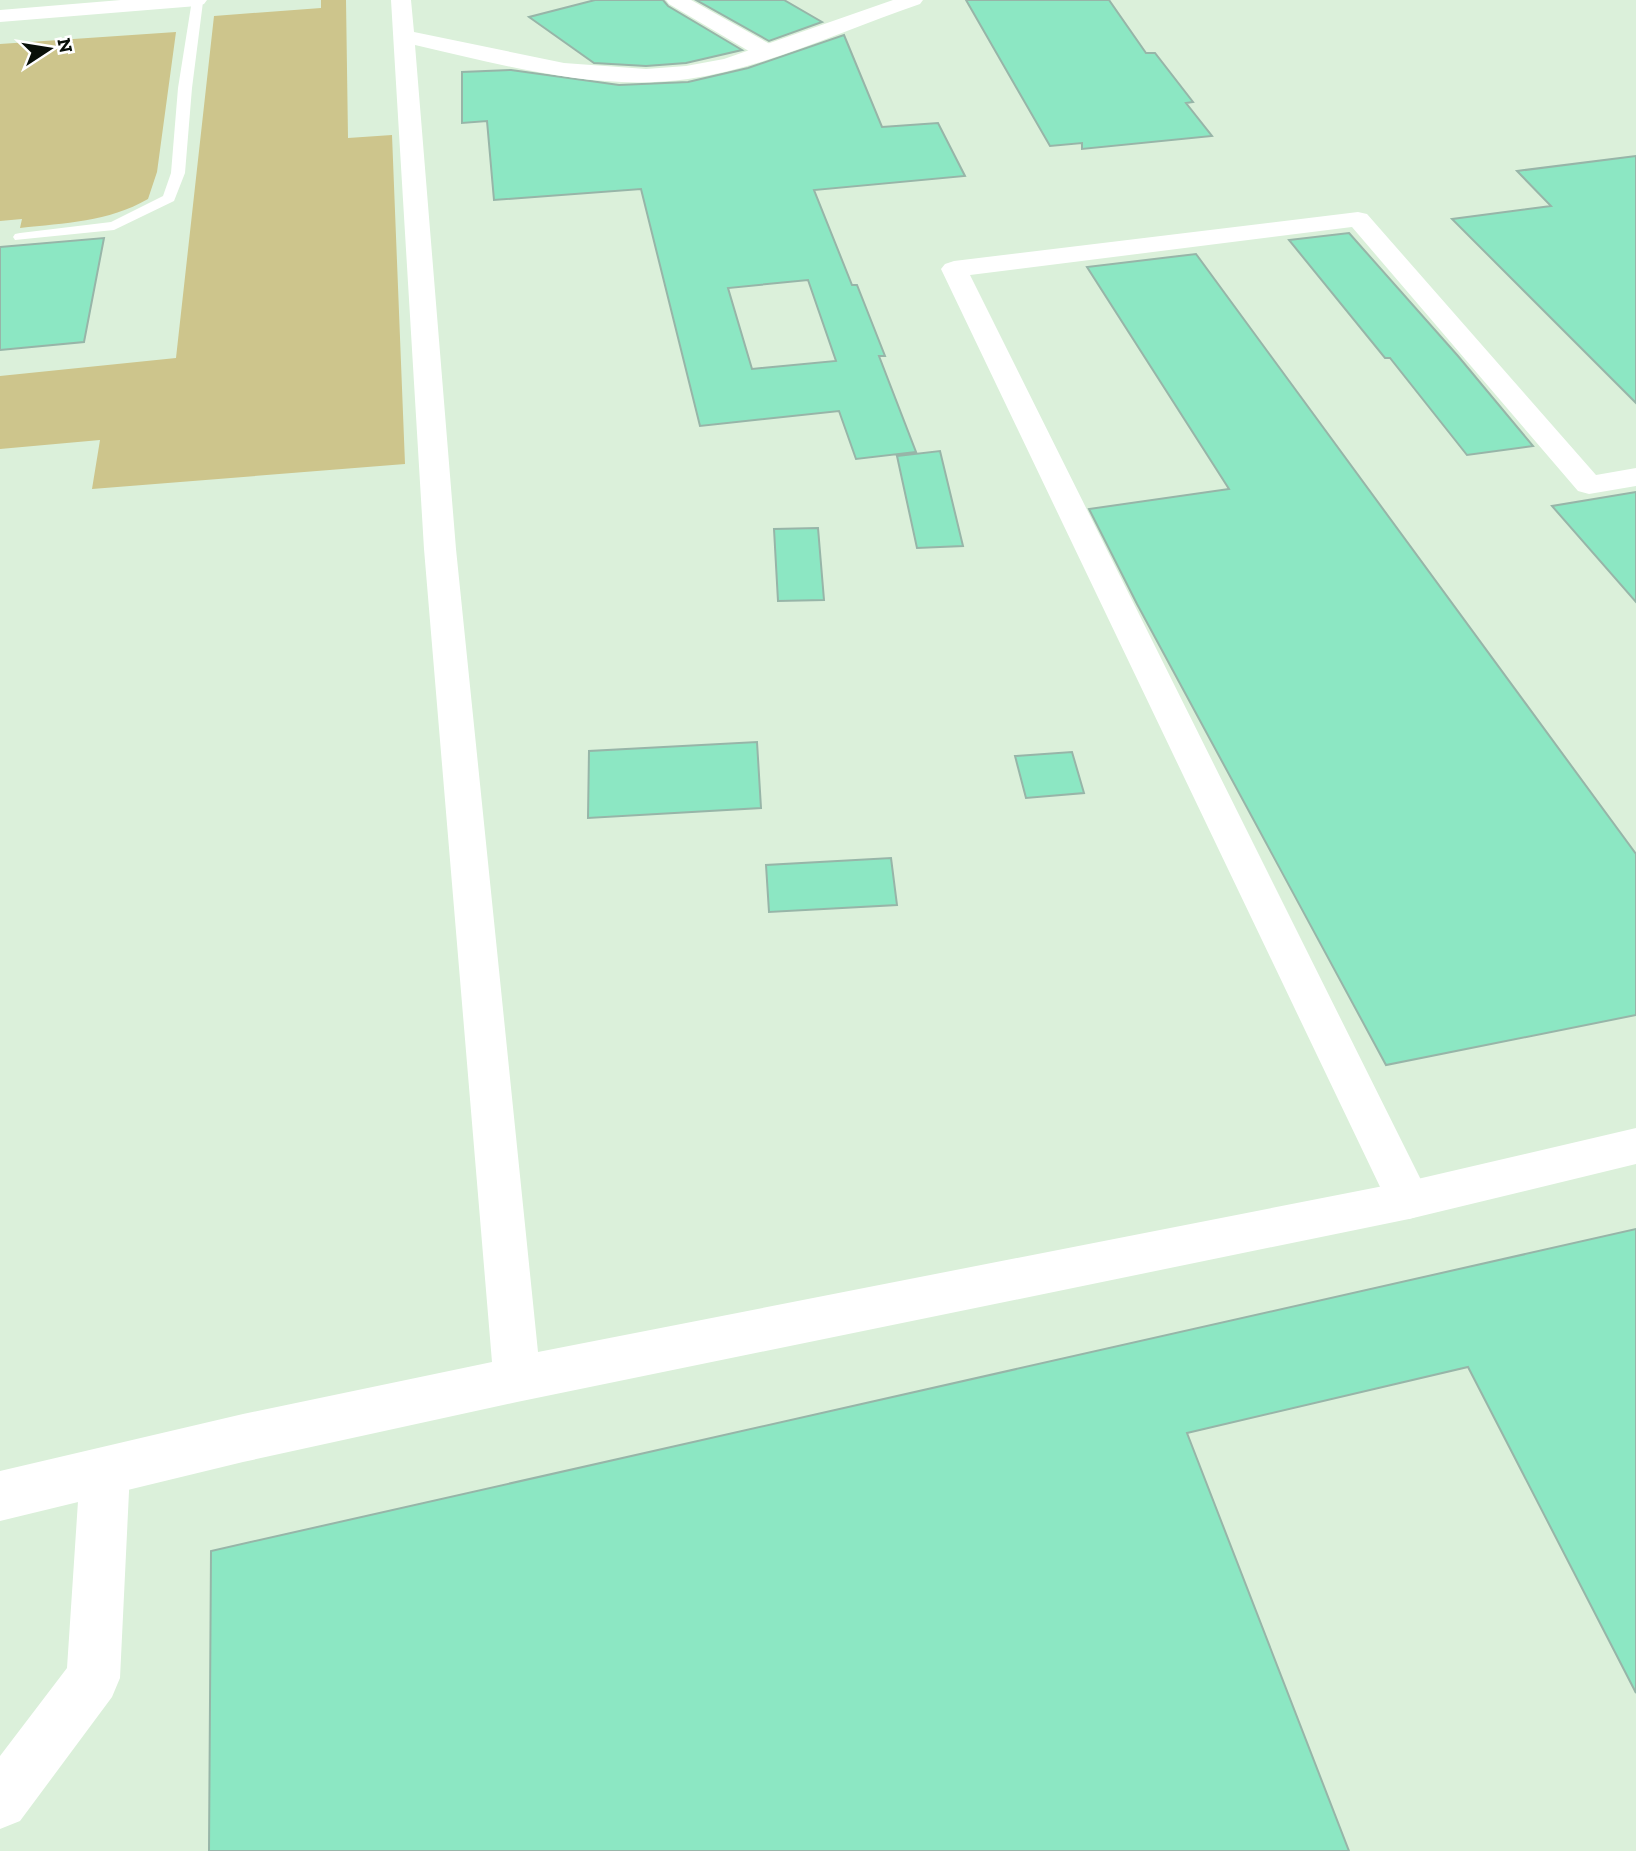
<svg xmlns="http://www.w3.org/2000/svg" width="1636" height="1851" font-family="'Zilla Slab',serif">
	<rect width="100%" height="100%" fill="#dbf0da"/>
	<path fill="#cdc58c" d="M321,0H346L348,138L392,135L405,464L92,489L100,440L0,449V376L176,358L214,16L321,8Z
		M176,32L157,172L148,199C108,222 65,223 20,228L22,219L0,221V44Z"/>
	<path fill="#8ce7c3" stroke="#97b5a8" stroke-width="2" fill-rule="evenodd" d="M595,0H663L668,6L742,50L686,63L646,66L594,63L529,17Z
		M696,0H784L822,22L769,41Z
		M966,0H1109L1146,53H1155L1193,102L1186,103L1212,136L1082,149V143L1050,146Z
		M844,35L882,127L938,123L965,176L814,190L852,285H857L885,356H879L916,452L856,459L839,411L700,426L641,189L494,200L487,121L462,123V72L511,70L619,85L688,82L748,68ZM808,280L836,361L752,369L728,288Z
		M1636,156V403L1452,219L1551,206L1517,171Z
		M1349,233L1458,356L1533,446L1467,455L1390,358H1385L1289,240Z
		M104,238L84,342L0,350V247Z
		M1196,254L1636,854V1015L1386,1065L1137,604L1089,509L1229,489L1087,267Z
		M940,451L963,546L917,548L897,456Z
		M1636,492V602L1552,506Z
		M818,528L824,600L778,601L774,529Z
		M757,742L761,808L588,818L589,751Z
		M1072,752L1084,793L1026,798L1015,756Z
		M891,858L897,905L769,912L766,865Z
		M1636,1229V1693L1468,1367L1187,1433L1349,1851H209L211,1551Z"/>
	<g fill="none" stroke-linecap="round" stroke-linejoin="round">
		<path fill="#fff" fill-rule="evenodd" d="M192,0L203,2L192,88L185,173L174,201L114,230L15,240L13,237L15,234L20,233L111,222L163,196L171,173L178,88Z"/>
		<path fill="#fff" fill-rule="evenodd" d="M666,0H691L775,47L778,52L775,57H759L669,4Z
			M1358,212L1367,214L1596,475L1636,468V486L1589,494L1578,491L1352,227L970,275L1431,1200L1425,1214L1409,1219L1393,1214L941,269L945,264L954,261Z
			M105,1447L122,1454L130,1471L120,1678L112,1697L20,1821L0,1829V1756L67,1668L80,1471L88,1454Z"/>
		<path fill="#fff" fill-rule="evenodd" d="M121,0H207L204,4L197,6L0,22V10Z
			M391,0H411L414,32L564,63L646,69L686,66L724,59L893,0H923L920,4C843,30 769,67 688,79C597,92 503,65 415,45L456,549L538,1352L1409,1181L1636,1128V1164L1409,1219L517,1402L243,1462L0,1521V1471L243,1414L492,1362L424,549Z"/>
	</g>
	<g transform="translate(49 49) rotate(78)" stroke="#ffffff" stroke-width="5" paint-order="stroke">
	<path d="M0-5L12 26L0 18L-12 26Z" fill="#091009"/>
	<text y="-10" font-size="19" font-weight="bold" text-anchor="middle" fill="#091009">N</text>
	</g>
</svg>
